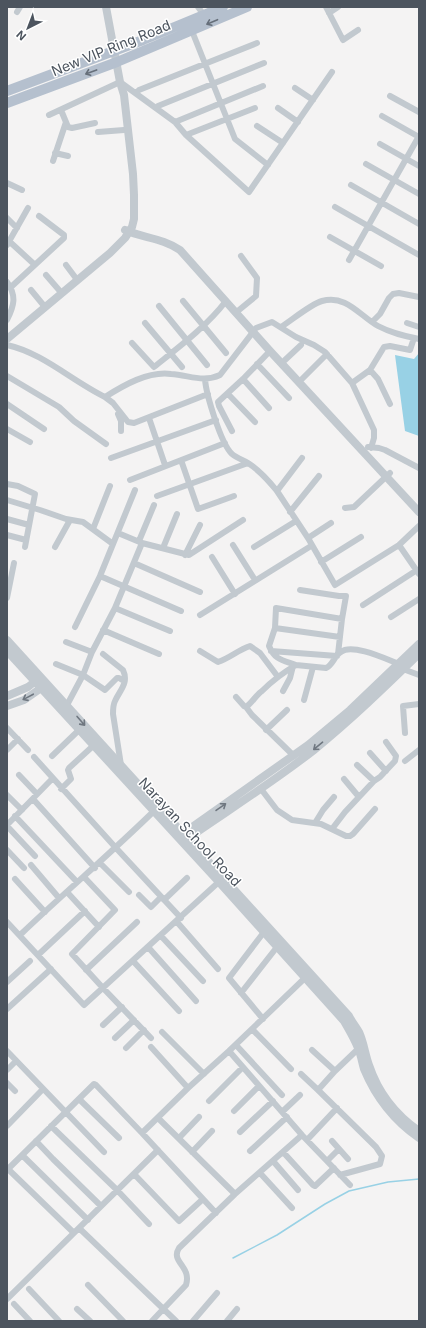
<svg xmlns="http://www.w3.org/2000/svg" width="426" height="1328" font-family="Inter,sans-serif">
	<rect width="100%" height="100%" fill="#f4f3f3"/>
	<path fill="#98d1e5" d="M419,353V436L405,431L395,355L414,359Z"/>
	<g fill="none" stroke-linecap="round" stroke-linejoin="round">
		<path stroke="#98d1e5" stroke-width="1.5" d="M233,1258L277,1235L325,1204L349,1191L388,1182L419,1179"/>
		<path stroke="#c2c9cf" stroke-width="6" d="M198,7L204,15
			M326,7L343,40L358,30
			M17,12L20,7
			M329,13L338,7
			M192,31L235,139L268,165
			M295,88L313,100
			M136,93L139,90L257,43
			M390,96L419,112
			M156,108L158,106L264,63
			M278,108L298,122
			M61,110L68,127L72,128L95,123
			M49,115L120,82L175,122L186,135L249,192L332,72
			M382,116L419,137
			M175,122L263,86
			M257,126L283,143
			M98,132L124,130
			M186,135L255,108
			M380,144L419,166
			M55,153L68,156
			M53,161L66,122
			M366,164L419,194
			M7,183L22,190
			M351,185L419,224
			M335,207L419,255
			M7,218L17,228
			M330,237L381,266
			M10,242L35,265
			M7,245L28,208
			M349,260L419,136
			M66,265L75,277
			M46,275L59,290
			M7,282C17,296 14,306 7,320
			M11,287L64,238V235L39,216
			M31,290L45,307
			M183,301L226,353
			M159,306L207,365
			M239,310L256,296L257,278L241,256
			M372,322L380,314L389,298L393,294L399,293L419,297
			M145,323L182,367
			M407,323L419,327
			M281,327C292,320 311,304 322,301C346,294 360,316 378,326C391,333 405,336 419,339
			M132,343L154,367C179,347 206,327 226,301
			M7,345C43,353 72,381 105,397C124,385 148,371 171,374C189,375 203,383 220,375L256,328L272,322L296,337L314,345L325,352L352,383L374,430V438L371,448
			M285,360L301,345
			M257,364L289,398
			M370,370L378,379L390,404
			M7,376L59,407L74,421L106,444
			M205,379C206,394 221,444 232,454C237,458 243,460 248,463C259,470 269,481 277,491L308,538L335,585L399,545L419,526
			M243,379L269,408
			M302,379L327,354
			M352,383L370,370L384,347L390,346L410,350L414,338
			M228,394L255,422
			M105,397L113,403L128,422L134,423L208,394
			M7,404L44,429
			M118,414L121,421V431
			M149,418L165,465
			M7,429L30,442
			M232,431L219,406L218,402L243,379L270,351
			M368,447L379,448L385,450L419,468
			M111,458L216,420
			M181,460L198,509L234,496
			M130,480L225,443
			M7,484L18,486L35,494L25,547
			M277,491L302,458
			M157,496L248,463
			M7,500L40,510L66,519L83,522L113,544
			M345,508L354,507L390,473
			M290,512L319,476
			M7,519L29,525
			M93,529L110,486
			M118,533L142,543
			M7,535L26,540
			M308,538L331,523
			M139,541L154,505
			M233,545L255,580
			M399,545L419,574
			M55,547L70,520
			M254,547L296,521
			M163,548L177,514
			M185,555L200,525
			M212,557L235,594
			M321,562L361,537
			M134,563L200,592
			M100,576L181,611
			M300,590L339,596H346L342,619L338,654
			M7,598L14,563
			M363,605L417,570
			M115,608L170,631
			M200,615L311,546
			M391,617L419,599
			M75,627L100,576L135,490
			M275,628L276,608L342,619
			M103,630L159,654
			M66,642L92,652
			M200,651L218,662C230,658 238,650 250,646L260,653L278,677
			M271,651L337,656
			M103,654L123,670C129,683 120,690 115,701C113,705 113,709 113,714L121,765
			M56,664L83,675L105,690L117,678H119L124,681
			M296,665C282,660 275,660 269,646L275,628L340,637
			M403,669L419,675
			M283,691L290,678L293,666
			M236,697L244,706L246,707C252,703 256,695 262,691C272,681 284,672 296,665L326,668C333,665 334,656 341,652C352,643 386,659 399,664
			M304,700L313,667
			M64,706L67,705L83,675L92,652L115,608L142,543L189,555L243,520
			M246,707L252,715L294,756
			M7,728L28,750
			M266,730L287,710
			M405,733L403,706L419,704
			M7,750L18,739
			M370,753L386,771
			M52,756L79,730
			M34,757L116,848L181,918
			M405,761L419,750
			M357,765L374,781
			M19,775L37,794
			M344,779L359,797
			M61,789L71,779L68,770L69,768L93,746
			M261,789L277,810L292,820L321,824L346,836H350L353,834L375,809
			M7,795L22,810
			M33,799L95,868
			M15,816L77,882
			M315,823L323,810L334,797
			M7,825L52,779
			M7,826L35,856
			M332,829L345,812L374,781L380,777L395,761L396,756L386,742
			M7,850L24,868
			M100,863L129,892
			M31,865L59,898
			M84,877L115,910L72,954L103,988L151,1038
			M15,879L45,912
			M67,892L99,927
			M139,895L151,907L161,897
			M164,900L187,878
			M7,922L84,1005L222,879
			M177,922L218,969
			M20,935C64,893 110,854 154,811
			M161,936L203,981
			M148,947L196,1001
			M38,955L85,911
			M133,961L179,1011
			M86,970L137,922
			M7,982L30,961
			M241,993L277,947
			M7,1009L51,969
			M263,1019L229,978L264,932
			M103,1025L122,1007
			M252,1029L291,1069
			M162,1032L204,1074
			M115,1038L134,1020
			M236,1045L282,1095
			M151,1047L188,1088
			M126,1048L144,1030
			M312,1050L335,1071
			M7,1051L104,1152
			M7,1070L16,1061
			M301,1074L318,1090
			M7,1083L15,1091
			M79,1099L119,1138
			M209,1101L243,1067
			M234,1111L259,1086
			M282,1112L300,1095
			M158,1118L235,1194
			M7,1126L43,1089
			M51,1126L117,1190L149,1224
			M240,1132L273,1101
			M142,1133L216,1213
			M300,1133L350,1185
			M179,1138L199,1117
			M307,1140L337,1108
			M36,1141L53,1159L101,1206
			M332,1141L348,1159
			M250,1151L287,1117
			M192,1152L212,1131
			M283,1152L313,1185L315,1186L334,1168
			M22,1155L88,1220
			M273,1161L298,1190
			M327,1161L339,1149
			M8,1169L74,1233
			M7,1170L94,1084L96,1085L142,1133L188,1088L229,1051L307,976
			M260,1173L292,1208
			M134,1174L179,1221L203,1199
			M340,1175L380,1164L382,1156L376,1147L318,1090L335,1071L358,1049
			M79,1228L176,1321
			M88,1285L123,1321
			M29,1289L59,1321
			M7,1299L158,1150
			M14,1304L30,1321
			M77,1309L90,1321
			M152,1321L186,1285C192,1266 170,1262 179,1248L235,1194L302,1135L229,1051
			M193,1321L217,1293
			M227,1321L237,1309"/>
		<path stroke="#c2c9cf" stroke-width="8" d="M125,230C143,238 163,238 180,250L270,351L419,512
			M7,339L110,253L125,238L132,227L134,219V195L133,174L124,95L120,82L106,7
			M7,640L349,1016C352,1022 356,1027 359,1032C364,1043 365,1054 369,1065C378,1092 396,1115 419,1131
			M7,651L219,882L344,1021C349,1030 354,1038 358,1048C361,1055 362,1062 364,1069C376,1098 393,1120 419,1138
			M7,696L28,687L38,679
			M7,706L24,700L44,686
			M178,837L308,745L350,710L419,644
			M184,841C227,811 272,783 314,750C351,720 385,687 419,654"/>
		<path stroke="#b5c0ce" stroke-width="10" d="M7,91L143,40L223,7
			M7,103L117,62L247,7"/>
	</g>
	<defs><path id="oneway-shaft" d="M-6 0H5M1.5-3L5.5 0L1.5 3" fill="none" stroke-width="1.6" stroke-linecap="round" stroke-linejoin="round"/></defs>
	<g stroke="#666f7a">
		<use href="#oneway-shaft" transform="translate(212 22) rotate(157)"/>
		<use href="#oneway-shaft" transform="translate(91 72) rotate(160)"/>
	</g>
	<g stroke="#6f7780">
		<use href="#oneway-shaft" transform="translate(28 697) rotate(152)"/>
		<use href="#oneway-shaft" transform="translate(81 721) rotate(49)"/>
		<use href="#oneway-shaft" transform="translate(318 746) rotate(140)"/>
		<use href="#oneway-shaft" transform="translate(221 807) rotate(-35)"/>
	</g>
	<g text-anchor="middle" stroke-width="3" stroke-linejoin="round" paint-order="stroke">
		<g font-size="14" fill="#4c545e" stroke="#fff">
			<text transform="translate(111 48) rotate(-22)" y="5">New VIP Ring Road</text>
			<text transform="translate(190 832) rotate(47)" y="5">Narayan School Road</text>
		</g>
	</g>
	<rect width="426" height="1328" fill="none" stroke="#4c545e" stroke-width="16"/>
	<g transform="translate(28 28) rotate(222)" stroke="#ffffff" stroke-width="3" paint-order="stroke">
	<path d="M0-3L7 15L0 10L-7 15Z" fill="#4c545e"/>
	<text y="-6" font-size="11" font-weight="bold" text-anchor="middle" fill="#4c545e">N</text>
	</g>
</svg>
